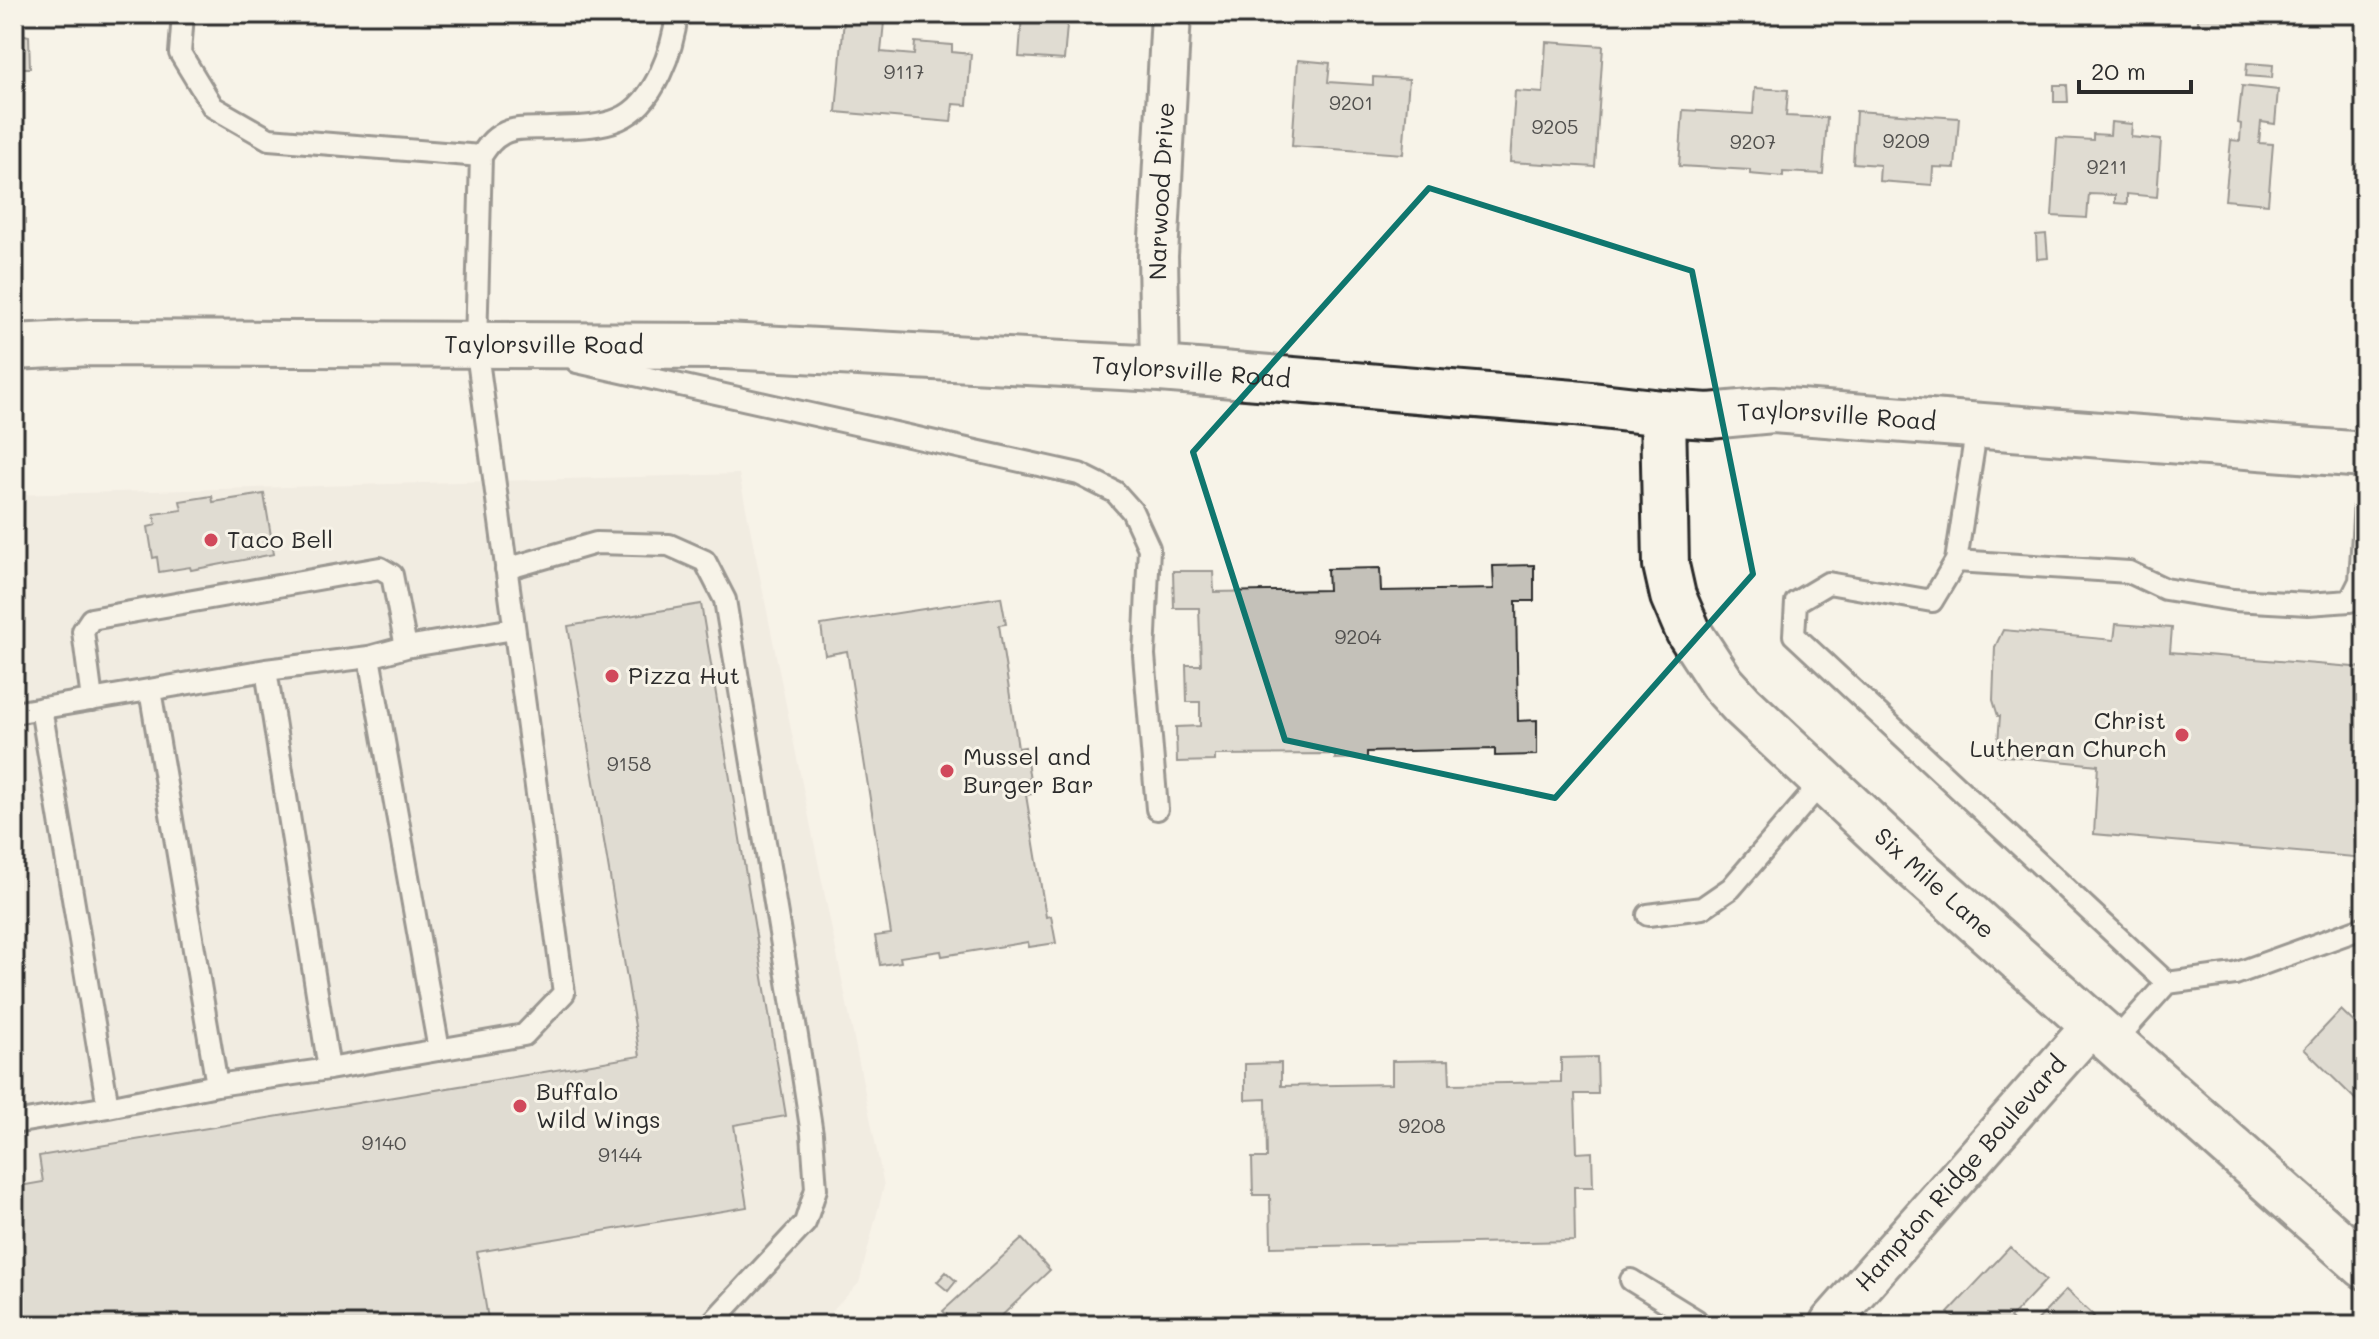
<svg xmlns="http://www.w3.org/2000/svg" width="2379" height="1339" font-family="Mali,sans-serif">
	<rect width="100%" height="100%" fill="#f7f3e8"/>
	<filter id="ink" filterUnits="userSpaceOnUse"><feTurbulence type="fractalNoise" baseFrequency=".0125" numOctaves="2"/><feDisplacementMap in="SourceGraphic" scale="16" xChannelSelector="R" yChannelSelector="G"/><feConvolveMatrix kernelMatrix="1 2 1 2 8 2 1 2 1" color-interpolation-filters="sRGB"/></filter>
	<g filter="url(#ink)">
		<path fill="#e8e4da" d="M739,474L884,1186L859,1283L819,1325H14V495Z"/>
		<path fill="#c4c1b9" stroke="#2b2b2b" stroke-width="2" d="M1022,14H1068L1064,60L1019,57Z
			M2198,14H2239V24L2198,23Z
			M844,19L884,22L881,52L914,55L915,42L952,45V52L971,54L967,105L953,104L951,122L836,112Z
			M14,21L16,33L29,36L30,68H18L15,86Z
			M1546,42L1603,46L1595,167L1510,162L1515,91L1543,93Z
			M1298,60L1330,63L1328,82L1373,85V77L1409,79L1403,154L1292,146Z
			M2247,63L2273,65L2272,78L2246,76Z
			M2054,85H2067L2068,102H2054Z
			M2242,86L2278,90L2275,124L2261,122L2259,143L2273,144L2268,204L2225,200L2231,140L2240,141L2241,124L2238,123Z
			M1755,88L1788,90L1786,116L1827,118L1823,174L1783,172V177L1750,174V170L1679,166L1683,110L1753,114Z
			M1856,111L1959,118L1955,168L1933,167L1932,185L1879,181L1880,165L1853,163Z
			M2111,122L2132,124L2131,137L2161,140L2157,197L2127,194V204L2115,203V195L2089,194L2087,218L2052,216L2057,138L2093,140V134L2110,135Z
			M2046,234L2048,258L2037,259L2036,235Z
			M264,494L274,554L191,570L190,567L159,572L157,557L153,558L148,527L156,525L154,514L182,510L180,501L212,496L213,502Z
			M1534,565V601H1516L1518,721L1537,720V755L1495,756V749L1367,752V758L1335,759V754L1215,755V761L1177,762L1176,727L1200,726V702H1187L1186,665H1201L1199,608H1174L1173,571H1213L1214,592L1328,590L1327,569L1380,568L1381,591L1494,589L1493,566Z
			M1001,597L1006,624L999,625L1018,748L1025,747L1032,794L1026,795L1046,917L1051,916L1056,943L1029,947L1028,942L942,956L941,951L900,957L901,962L880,965L875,936L891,934L847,651L825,655L821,625Z
			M701,604L786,1116L734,1125L747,1207L477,1252L489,1325H14V1187L43,1182L39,1156L640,1056L568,626Z
			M2116,624L2172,628L2170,652L2365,668V858L2094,834L2098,765L1997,755L2000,716H1998L1993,700L1995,647L2003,630L2114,640Z
			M2341,1010L2365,1033V1090L2356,1100L2304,1049Z
			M1597,1057L1598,1094H1575L1577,1153L1592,1152L1593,1187H1574L1575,1241L1271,1247L1270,1195H1253L1252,1158H1267L1266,1099L1245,1100V1064L1281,1063V1086L1392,1084V1061L1449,1060L1450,1084L1561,1082V1058Z
			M1022,1239L1050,1270L992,1325H956L943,1311Z
			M2010,1247L2046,1280L2010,1318L2017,1325H1961L1948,1313Z
			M946,1272L956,1281L948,1291L937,1282Z
			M2066,1290L2094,1316L2088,1322L2091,1325H2033Z"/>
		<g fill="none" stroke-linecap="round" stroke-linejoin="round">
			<defs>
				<path id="service" d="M183,14L180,53L213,107L269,139L481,156
					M577,362L1079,474L1115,492L1132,511L1149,548L1144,655L1157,809
					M1977,426L1956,561L1932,601L1828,583L1796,602L1794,635L2167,983
					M1956,561L2129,572L2165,589L2233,600L2308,604L2350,601L2360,581L2365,502
					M506,569L596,543L669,545L705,561L725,600L797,1036L812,1134L816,1189L805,1223L710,1325
					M369,657L439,1050
					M266,670L329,1069
					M150,690L217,1085
					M92,700L83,631L91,619L380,568L392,575L406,647
					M41,708L108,1107
					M14,713L266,670L369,657L406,647L514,629
					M1648,915L1702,908L1731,888L1823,781
					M2114,1042L2167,983L2235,974L2365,927
					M14,1123L108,1107L217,1085L329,1069L524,1035L564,993L476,345L481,156C487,147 492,139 502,134C515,126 536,129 551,128C573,127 598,128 619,119C655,104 673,49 677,14
					M1631,1280L1696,1320"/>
				<g id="minor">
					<path id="s1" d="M1160,369L1158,256L1171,14"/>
					<path id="s2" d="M1833,1325L1830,1322L2093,1024"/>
				</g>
				<g id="tertiary">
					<path id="s3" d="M1663,413L1666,565L1673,596L1688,631L1722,683L1742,705L1916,868L2365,1266"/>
				</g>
				<g id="primary">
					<path id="s4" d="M14,347L91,343L725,346L1160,369L1574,403L1663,413L1709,416L1773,410L2365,455"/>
				</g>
			</defs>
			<use href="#service" stroke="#2b2b2b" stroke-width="26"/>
			<use href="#minor" stroke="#2b2b2b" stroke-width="44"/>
			<use href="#tertiary" stroke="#2b2b2b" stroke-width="50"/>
			<use href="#primary" stroke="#2b2b2b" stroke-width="50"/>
			<use href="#service" stroke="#f7f3e8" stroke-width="20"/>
			<use href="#minor" stroke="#f7f3e8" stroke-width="38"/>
			<use href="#tertiary" stroke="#f7f3e8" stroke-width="44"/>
			<use href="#primary" stroke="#f7f3e8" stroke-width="44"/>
		</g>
	</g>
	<path d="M0 0H2379V1339H0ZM1429,188L1692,271L1753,574L1555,798L1285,740L1193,452Z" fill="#f7f3e8" fill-opacity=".55" fill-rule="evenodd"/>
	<path fill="none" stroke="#0f766e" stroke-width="6" stroke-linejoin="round" d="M1429,188L1692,271L1753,574L1555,798L1285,740L1193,452Z"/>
	<g fill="#d1495b" stroke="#f7f3e8" stroke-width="3">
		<circle cx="211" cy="540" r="8"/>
		<circle cx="612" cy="676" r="8"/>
		<circle cx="2182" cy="735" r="8"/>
		<circle cx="947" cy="771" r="8"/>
		<circle cx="520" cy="1106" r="8"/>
	</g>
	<g text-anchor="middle" stroke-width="6" stroke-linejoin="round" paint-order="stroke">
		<g font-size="20" fill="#51504e">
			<text x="904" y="79">9117</text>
			<text x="1351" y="110">9201</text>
			<text x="1555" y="134">9205</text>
			<text x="1906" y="148">9209</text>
			<text x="1753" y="149">9207</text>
			<text x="2107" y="174">9211</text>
			<text x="1358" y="644">9204</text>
			<text x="629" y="771">9158</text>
			<text x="1422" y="1133">9208</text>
			<text x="384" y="1150">9140</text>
			<text x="620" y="1162">9144</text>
		</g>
		<g font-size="24" fill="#2b2b2b" stroke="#f7f3e8">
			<text dy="8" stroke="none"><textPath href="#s1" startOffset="178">Narwood Drive</textPath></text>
			<text dy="8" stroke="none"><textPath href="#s4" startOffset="530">Taylorsville Road</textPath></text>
			<text dy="8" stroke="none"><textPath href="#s4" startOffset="1178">Taylorsville Road</textPath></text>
			<text dy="8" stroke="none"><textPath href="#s4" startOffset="1826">Taylorsville Road</textPath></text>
			<text dy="8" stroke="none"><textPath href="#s3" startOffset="576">Six Mile Lane</textPath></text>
			<text dy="8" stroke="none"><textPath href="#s2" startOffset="202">Hampton Ridge Boulevard</textPath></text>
		</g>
		<g font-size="24" fill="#2b2b2b" stroke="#f7f3e8" text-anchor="start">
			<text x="227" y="548">Taco Bell</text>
			<text x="628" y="684">Pizza Hut</text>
			<text x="2166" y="729" text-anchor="end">Christ<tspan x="2166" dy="28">Lutheran Church</tspan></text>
			<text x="963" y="765">Mussel and<tspan x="963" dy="28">Burger Bar</tspan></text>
			<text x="536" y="1100">Buffalo<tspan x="536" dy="28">Wild Wings</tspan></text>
		</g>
	</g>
	<rect width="2379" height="1339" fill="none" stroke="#f7f3e8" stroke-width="48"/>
	<rect x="24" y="24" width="2331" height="1291" fill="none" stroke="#2b2b2b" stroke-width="3" filter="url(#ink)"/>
	<path d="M2079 80v12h112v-12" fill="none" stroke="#2b2b2b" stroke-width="4"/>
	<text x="2091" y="80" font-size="24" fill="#2b2b2b" stroke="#f7f3e8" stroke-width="6" paint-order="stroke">20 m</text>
</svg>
